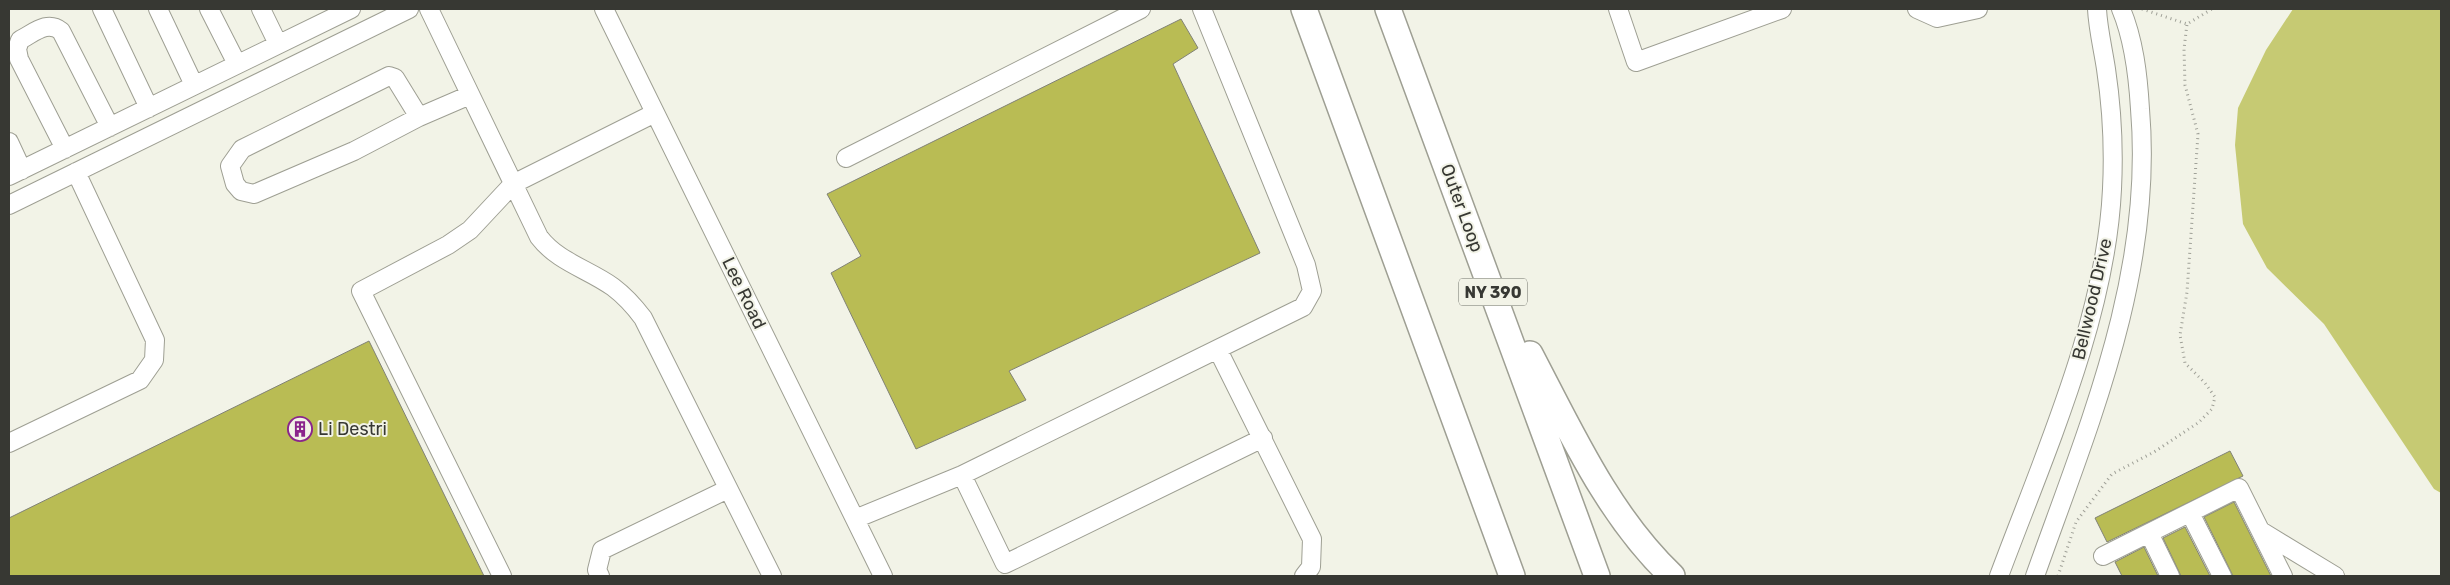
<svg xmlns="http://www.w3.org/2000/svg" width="2450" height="585" font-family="Rubik,sans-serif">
	<rect width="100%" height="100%" fill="#f2f3e7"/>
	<path fill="#c6ca73" d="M2293,9H2441V493L2434,489L2324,324L2267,268L2243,224L2235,145L2238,108L2266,50Z"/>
	<path fill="#b9bc54" stroke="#818276" d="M1181,19L1198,48L1173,64L1260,253L1009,371L1026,400L916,449L831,273L861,256L827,194Z
		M369,341L484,576H9V518Z
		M2230,451L2243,476L2107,542L2095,518Z
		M2234,502L2271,576H2233L2204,517Z
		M2185,527L2210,576H2181L2163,538Z
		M2144,547L2158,576H2122L2115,562Z"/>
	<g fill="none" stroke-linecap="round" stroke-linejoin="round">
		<defs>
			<path id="minor" d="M102,9L149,108
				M158,9L194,85
				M209,9L237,64
				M261,9L278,44
				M429,9L539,237C558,262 588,269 613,287C625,296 634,306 643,318L772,576
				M604,9L883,576
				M1618,9L1636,62L1782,9
				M1917,9L1937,18L1978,9
				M419,117L354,151L254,194L241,191L235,184L230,166L242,149L389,76L395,78L419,117L470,95
				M9,142L22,170
				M65,149L19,59L17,49L20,40C34,33 47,20 61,31L110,127
				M846,158L1141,9
				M9,176L351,9
				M9,205L409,9
				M1218,350L1312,539L1311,567L1304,576
				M9,443L140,380L154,360L155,340L76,172
				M962,475L1005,564L1263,438
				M2190,513L2222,576
				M855,519L962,475L1303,307L1312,291L1306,265L1202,9
				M2261,531L2335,576
				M2149,533L2170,576
				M2103,556L2239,488L2283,576
				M502,576L361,291L448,245L470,230L513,184L655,113
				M600,576L597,570L602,550L728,489
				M1999,576C2044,455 2106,319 2112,189C2114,149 2112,109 2106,69C2103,49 2098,29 2097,9
				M2035,576C2089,424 2154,274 2140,109C2138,75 2134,40 2121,9"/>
			<path id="highway" d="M1304,9L1512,576
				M1388,9L1597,576
				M1530,354C1571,432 1608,515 1672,576"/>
		</defs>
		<use href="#minor" stroke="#9e9f93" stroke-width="20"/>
		<use href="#highway" stroke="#9e9f93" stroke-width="28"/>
		<path stroke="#a0a198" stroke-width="3" stroke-dasharray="1 4" stroke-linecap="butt" d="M2142,9L2187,24L2212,9
			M2058,576L2076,522L2112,474L2154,452L2198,423L2212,409L2215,397L2205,383L2185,363L2180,335L2187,292L2198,134L2185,85L2184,49L2187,24"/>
		<use href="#minor" stroke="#fff" stroke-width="18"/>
		<use href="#highway" stroke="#fff" stroke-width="25"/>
	</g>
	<defs>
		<symbol id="building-ring" viewBox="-11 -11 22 22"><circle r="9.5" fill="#f2f3e7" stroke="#8a248c" stroke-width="1.5"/><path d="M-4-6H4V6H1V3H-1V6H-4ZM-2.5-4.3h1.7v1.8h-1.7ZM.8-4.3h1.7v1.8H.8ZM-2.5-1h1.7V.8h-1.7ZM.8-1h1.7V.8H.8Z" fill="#8a248c"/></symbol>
	</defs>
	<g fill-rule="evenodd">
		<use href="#building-ring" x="286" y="415" width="28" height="28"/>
	</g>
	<g text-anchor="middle" stroke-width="4" stroke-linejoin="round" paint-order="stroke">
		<rect fill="#f2f3e7" stroke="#6f7069" stroke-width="1" x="1459" y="278.5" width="68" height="27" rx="4"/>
		<g font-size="16" font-weight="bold" fill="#373833">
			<text x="1493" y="298">NY 390</text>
		</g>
		<g font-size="18" fill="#373833" stroke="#f2f3e7">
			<text transform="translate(1462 208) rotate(70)" y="6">Outer Loop</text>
			<text transform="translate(744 293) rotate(64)" y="6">Lee Road</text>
			<text transform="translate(2092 299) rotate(-77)" y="6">Bellwood Drive</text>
		</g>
		<g font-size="18" fill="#373833" stroke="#f2f3e7" text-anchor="start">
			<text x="318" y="435">Li Destri</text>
		</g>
	</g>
	<rect width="2450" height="585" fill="none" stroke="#373833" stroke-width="20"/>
</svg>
